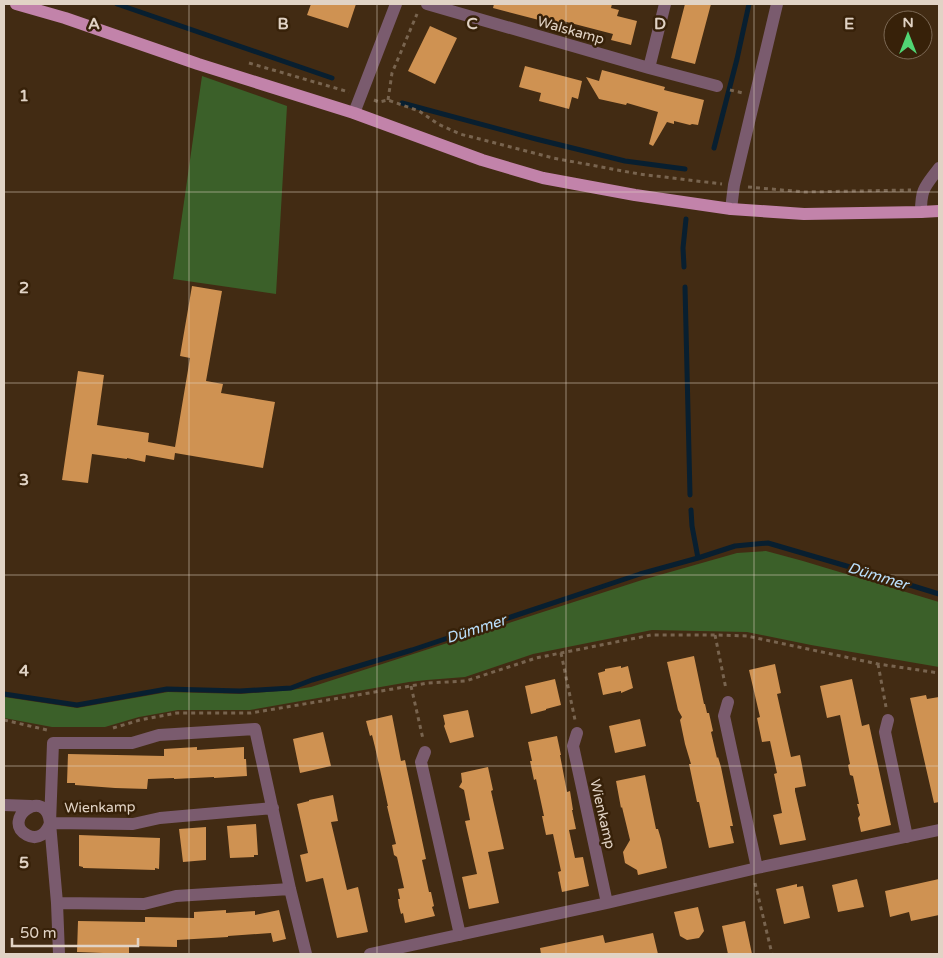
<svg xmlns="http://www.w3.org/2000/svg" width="943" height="958" font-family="'Varela Round',sans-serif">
	<rect width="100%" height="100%" fill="#422b13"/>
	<path fill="#3b6029" d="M202,76L287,106L276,294L173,279Z
		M766,551L803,561L939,602V667L811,645L747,632L652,630L533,654L465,677L427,680L409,682L250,710H178L139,717L105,727H52L4,718V697L77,708L168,692L241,694L292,690L311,687L642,580L737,553Z"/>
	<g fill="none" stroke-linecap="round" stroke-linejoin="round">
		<path stroke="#081f30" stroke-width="5" d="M117,4L332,78
			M402,103L536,139L625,161L685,169
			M714,148L737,59L749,4
			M684,267L683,248L686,219
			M685,287L690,495
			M691,510L692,526L698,558
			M4,694L77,705L167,689L240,691L291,688L312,680L412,650L640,574L698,558L735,546L768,543L884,577L939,594"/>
	</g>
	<path fill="#cf9252" d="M311,4H356L348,28L307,15Z
		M494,4H612L611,8L619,10L617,16L637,21L631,45L611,40L613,34L563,21L562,26L493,8Z
		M685,4H711L695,64L671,58Z
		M430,26L457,38L435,84L408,71Z
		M525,66L582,81L578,99L572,97L569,109L539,101L541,93L519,87Z
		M602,70L665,87L664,90L704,100L698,125L692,124L690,125L674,121V124L667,122L653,146L649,144L658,112L627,103L626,105L599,99L586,77L599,81Z
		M192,286L222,291L206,381L223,384L221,393L275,402L263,468L175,453L174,460L146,455L145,462L127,458V459L92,454L88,483L62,480L78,371L104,375L97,425L149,433L148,442L175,447L190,358L180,356Z
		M694,656L704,704H705L707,713H709L713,731L711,732L717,758L718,757L721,767L733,826H730L734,843L709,848L699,802H697L689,764H691L685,744L680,720L682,717L678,710L667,662Z
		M775,664L781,693L777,694L791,757L800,755L806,786L795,788V791L806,840L780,845L773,815L782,813L774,774L777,773L770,741L762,742L757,718L760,717L749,670Z
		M621,666V668L628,666L633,688L621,693V691L603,695L598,673L605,671V669Z
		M555,679L561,705L546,709V710L531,714L525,686Z
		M852,679L862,726L869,724L891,825L861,832L858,818L860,815L857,804H859L853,776L850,775L848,765L850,764L840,715L827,718L820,686Z
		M926,695L927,699L939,697V802L934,803L910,698Z
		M468,710L474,737L450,743L444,726L445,724L443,715Z
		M392,715L401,761L405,760L426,859L422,860L429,892H431L434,906L432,907L435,916L405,923L403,913L401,914L399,906L398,899H400L398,889L404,888L397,857L394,855L392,845L396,844L387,806H388L375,747L372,735L370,736L366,721Z
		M640,719L646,746L615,753L609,726Z
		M323,732L331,766L300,773L293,739Z
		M557,736L561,755H560L567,792L570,791L573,810H572L576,829L569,830L575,858L583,857L589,886L562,892L558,872L561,871L553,834L546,835L542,816H544L536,779L534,780L530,761H532L528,742Z
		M197,747V750L244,747V759H246L247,776L214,778V777L174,779V778L148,779L147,789L115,788L75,785V783H67L68,754L164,756V749Z
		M488,767L493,790L491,791L504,849L488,852L499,903L469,909L462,877L477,874L465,821L470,820L464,790L459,787L462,782L461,773Z
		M645,775L656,829H658L661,839L667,868L638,875L637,870L625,863L623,852L630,840L622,807L621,808L616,781Z
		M333,795L338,821L331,822L347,890L358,887L368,932L337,938L323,878L306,882L300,855L308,853L297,804L309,801V800Z
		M256,824L258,855H254V857L230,858L227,826Z
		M206,827V860L183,862L179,829Z
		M79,835L160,838L159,869L155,868V870L83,868V867L79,866Z
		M857,879L864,907L838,912L832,885Z
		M939,879V915L911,921L909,912L890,917L885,891Z
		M797,884V887L803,886L810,918L784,924L776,889Z
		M698,907L704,931L699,938L687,940L680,936L674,912Z
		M226,910V913L255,911V915L279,910L286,939L273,942L271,933L228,936V937L177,940V947L129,946V954L77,952L78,921L145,922V917L194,918V912Z
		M745,921L752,954H728L722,926Z
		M653,933L658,954H541L540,948L603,935L605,943Z"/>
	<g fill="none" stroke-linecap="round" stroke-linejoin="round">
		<path stroke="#78644f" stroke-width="3" stroke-dasharray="4 4" stroke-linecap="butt" d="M249,63L349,92
			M730,90L743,93
			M374,100L379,102L388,100L419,111L438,124L460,134L553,158L639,174L722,184
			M388,100L392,73L417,14
			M748,187L805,192L911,190
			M715,635L726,689
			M561,653L575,720
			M878,664L886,707
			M411,686L423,739
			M4,720L47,730
			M113,728L140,720L177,713H251L428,683L466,681L536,658L651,635H715L747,636L878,664L939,673
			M755,883L772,954"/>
		<path stroke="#7a5b6e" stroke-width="12" d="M427,4L649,68L717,86
			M649,68L665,4
			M354,113L396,4
			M731,209L734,185L777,4
			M921,212C921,188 925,187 939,168
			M728,702L724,716L757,868
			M888,720L885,732L907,837
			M577,733L573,746L607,903
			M425,752L421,762L460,935
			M4,805L31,806
			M50,823L133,824L160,818L273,808
			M57,903L144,904L176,896L290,889
			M59,954L57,903L50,823C46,785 0,820 27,835C38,841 47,833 50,823L53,743H132L159,735L255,729L290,889L306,954
			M370,954L607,903L757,868L939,830"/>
		<path stroke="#c283aa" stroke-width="12" d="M16,4L65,18L198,64L354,113L482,160L543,178L635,195L731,209L804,214L921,212L939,211"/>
	</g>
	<path fill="none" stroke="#e1d3c5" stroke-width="1" stroke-opacity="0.55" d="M189,4V954M377,4V954M566,4V954M754,4V954M4,192H939M4,383H939M4,575H939M4,766H939"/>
	<g text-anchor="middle" stroke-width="5" stroke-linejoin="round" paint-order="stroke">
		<g font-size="14" fill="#e1d3c5" stroke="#372109">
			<text transform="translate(571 30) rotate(16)" y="5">Walskamp</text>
			<text transform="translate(100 807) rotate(-1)" y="5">Wienkamp</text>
			<text transform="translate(603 814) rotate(77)" y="5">Wienkamp</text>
		</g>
		<g font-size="15" font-style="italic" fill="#bbe0fd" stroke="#372109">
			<text transform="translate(878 576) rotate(17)" y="5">Dümmer</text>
			<text transform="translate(476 629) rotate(-18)" y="5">Dümmer</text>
		</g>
	</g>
	<g font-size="16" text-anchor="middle" font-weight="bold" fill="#e1d3c5" stroke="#372109" stroke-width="5" stroke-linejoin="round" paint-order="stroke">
		<text x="94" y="29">A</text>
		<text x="283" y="29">B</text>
		<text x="472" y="29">C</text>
		<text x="660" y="29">D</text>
		<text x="849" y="29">E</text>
		<text x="24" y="101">1</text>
		<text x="24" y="293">2</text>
		<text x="24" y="485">3</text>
		<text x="24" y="676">4</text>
		<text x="24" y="868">5</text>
	</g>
	<rect width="943" height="958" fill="none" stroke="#e1d3c5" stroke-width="10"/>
	<g transform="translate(908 35)"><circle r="24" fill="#372109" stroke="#7b6854"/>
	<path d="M0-4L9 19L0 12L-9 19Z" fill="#51d674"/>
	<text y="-8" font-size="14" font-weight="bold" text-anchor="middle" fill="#e1d3c5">N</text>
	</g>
	<path d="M12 938v8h126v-8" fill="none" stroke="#e1d3c5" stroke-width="2.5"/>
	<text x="20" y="938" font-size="15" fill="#e1d3c5" stroke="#372109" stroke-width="4" paint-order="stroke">50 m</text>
</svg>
